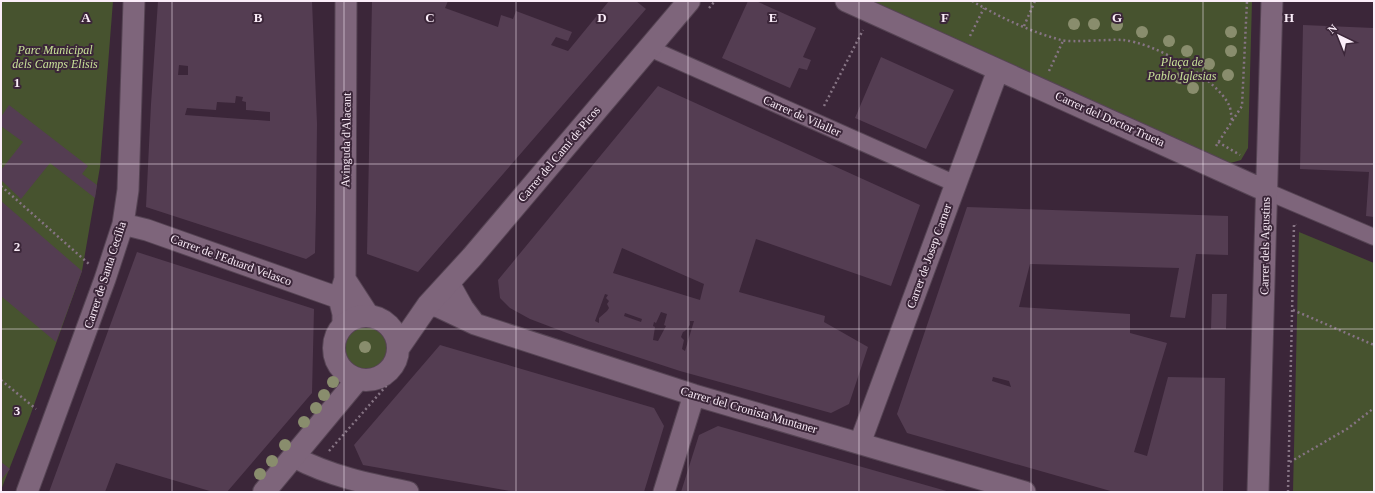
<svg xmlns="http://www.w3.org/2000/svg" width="1375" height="493" font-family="'Times New Roman',serif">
	<rect width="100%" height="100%" fill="#3b2639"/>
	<path fill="#47532f" d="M1,1H113L100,167L82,271L30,416L1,490Z
		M866,1H1252L1248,148L1241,160L1227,164L1050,82Z
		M1299,232L1374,263V492H1293Z
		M345 348a21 21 0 1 1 42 0a21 21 0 1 1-42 0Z"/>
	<path fill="#543d52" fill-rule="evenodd" d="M158,1H312L317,124L316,209L315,253L306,259L146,207L151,104ZM179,65L188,66V75H178ZM236,96L243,97L242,101L246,102V110L270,112V121L185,115L187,108L216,110L217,102L235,103Z
		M372,1H448L445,8L498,27L501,15L513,19L516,11L572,32L568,41L556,37L551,45L568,51L609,1H636L646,9L418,272L367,254Z
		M748,1H756L816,28L803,57L811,60L807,70L799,68L790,88L722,58Z
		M1303,25L1374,28V217L1366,216L1369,172L1300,169Z
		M881,57L954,90L926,149L855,118Z
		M658,86L920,205L891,286L756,239L739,292L825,316L824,322L868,347L849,404L831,413L680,371L588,341L530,319L510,308L500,298L498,280ZM622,248L704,284L700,300L613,273ZM605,294L608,295L606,298L609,301L607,304L609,308L607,311L599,318V323L595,321ZM661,312L667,314L664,325L666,326L658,341L653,340L655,327L653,326L654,322L656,323ZM625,313L642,319L641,322L624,316ZM690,321H694L685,351L682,349L684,340L681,337L683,332L685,331L690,325Z
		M9,105L88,166L82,174L97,185L95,198L50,163L21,199L1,180V170L23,142L1,126V117Z
		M1,201L82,271L56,342L1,296Z
		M967,207L1228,216V255L1196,254L1185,318L1170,317L1179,268L1030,264L1019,307L1130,314V333L1167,343L1134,452L1147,456L1168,377L1225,378L1223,492H1114L907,433L897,414ZM993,377L1009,381L1011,387L992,381Z
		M137,252L314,309L312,393L227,492H213L116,463L105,492H49Z
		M1212,294H1227L1226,329H1211Z
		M440,345L654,408L664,426L644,492H516L363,465L354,445Z
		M718,426L950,492H681L699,435Z
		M1,462L10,469L1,480Z"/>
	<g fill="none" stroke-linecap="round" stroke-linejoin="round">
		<defs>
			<path id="pedestrian" d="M649,48L956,184
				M1266,191L1374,237"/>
			<path id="minor" d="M846,1L1266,191
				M123,224L147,230L339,298
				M345,279L369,316
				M449,283L463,308L475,324
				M428,305L439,307L475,324L694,395L1025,492
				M343,325V314L339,298L345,279L346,1
				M860,443L998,70
				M294,457C330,476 368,484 408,492
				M27,492L105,279L123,224L128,190L134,1
				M664,492L694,395
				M1258,492L1272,1"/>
			<path id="tertiary" d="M334 348a32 32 0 1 1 64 0a32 32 0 1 1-64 0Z
				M399,347L428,305L472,257L689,1
				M264,492L358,379"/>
		</defs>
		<use href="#pedestrian" stroke="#564454" stroke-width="18"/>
		<use href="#minor" stroke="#564454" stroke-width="23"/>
		<use href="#tertiary" stroke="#564454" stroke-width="24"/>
		<path stroke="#867484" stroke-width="2.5" stroke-dasharray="2 3" stroke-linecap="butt" d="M972,1C999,17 1031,32 1061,40C1074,43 1106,39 1122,40C1153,42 1215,77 1229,105C1231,109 1231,115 1232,120
			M709,8L715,1
			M1024,26L1035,1
			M970,36L984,8
			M1049,71L1063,41
			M824,106L863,30
			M1218,142L1240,155
			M1216,146L1242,106L1247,1
			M1,186L89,264
			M1293,310L1374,345
			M1,380L36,409
			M329,451L402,368
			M1290,462L1347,429L1374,408
			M1288,492L1294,224L1296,225"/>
		<use href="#pedestrian" stroke="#7e657b" stroke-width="16"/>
		<use href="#minor" stroke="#7e657b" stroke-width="21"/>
		<use href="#tertiary" stroke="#7e657b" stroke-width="22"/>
	</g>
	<g fill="#898d6d">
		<circle cx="1074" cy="24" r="6"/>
		<circle cx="1094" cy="24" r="6"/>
		<circle cx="1117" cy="25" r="6"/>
		<circle cx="1142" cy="32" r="6"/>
		<circle cx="1231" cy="32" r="6"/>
		<circle cx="1169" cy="41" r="6"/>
		<circle cx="1187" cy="51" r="6"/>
		<circle cx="1231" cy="51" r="6"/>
		<circle cx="1209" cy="64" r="6"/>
		<circle cx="1228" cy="75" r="6"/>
		<circle cx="1180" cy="78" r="6"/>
		<circle cx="1193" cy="88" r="6"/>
		<circle cx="365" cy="347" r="6"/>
		<circle cx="333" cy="382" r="6"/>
		<circle cx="324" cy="395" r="6"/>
		<circle cx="316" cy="408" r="6"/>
		<circle cx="304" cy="422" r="6"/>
		<circle cx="285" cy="445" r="6"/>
		<circle cx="272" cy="461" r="6"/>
		<circle cx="260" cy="474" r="6"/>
	</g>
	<path fill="none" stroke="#fbedf9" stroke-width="1" stroke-opacity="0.55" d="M172,1V492M344,1V492M516,1V492M688,1V492M859,1V492M1031,1V492M1203,1V492M1,164H1374M1,329H1374"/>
	<g text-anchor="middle" stroke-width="4" stroke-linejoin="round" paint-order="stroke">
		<g font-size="12" font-style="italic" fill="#c8e198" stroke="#3b2639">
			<text x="55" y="54">Parc Municipal<tspan x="55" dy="14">dels Camps Elisis</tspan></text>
			<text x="1182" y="66">Plaça de<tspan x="1182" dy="14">Pablo Iglesias</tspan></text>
		</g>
		<g font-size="12" fill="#fbedf9" stroke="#3b2639">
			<text transform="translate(802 116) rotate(24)" y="4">Carrer de Vilaller</text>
			<text transform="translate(1110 119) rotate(24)" y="4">Carrer del Doctor Trueta</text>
			<text transform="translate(346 140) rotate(-89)" y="4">Avinguda d'Alacant</text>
			<text transform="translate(559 154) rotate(-50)" y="4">Carrer del Camí de Picos</text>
			<text transform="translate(1265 246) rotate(-89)" y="4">Carrer dels Agustins</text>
			<text transform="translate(929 256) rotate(-70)" y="4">Carrer de Josep Carner</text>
			<text transform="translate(231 260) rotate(20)" y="4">Carrer de l'Eduard Velasco</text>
			<text transform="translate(105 275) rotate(-72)" y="4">Carrer de Santa Cecília</text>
			<text transform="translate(749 410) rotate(16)" y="4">Carrer del Cronista Muntaner</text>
		</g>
	</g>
	<g font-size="13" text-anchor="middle" font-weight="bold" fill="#fbedf9" stroke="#3b2639" stroke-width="4" stroke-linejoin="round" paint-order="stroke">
		<text x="86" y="22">A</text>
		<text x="258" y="22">B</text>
		<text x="430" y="22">C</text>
		<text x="602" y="22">D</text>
		<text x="773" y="22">E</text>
		<text x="945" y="22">F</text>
		<text x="1117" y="22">G</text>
		<text x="1289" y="22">H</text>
		<text x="17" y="87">1</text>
		<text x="17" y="251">2</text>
		<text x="17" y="415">3</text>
	</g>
	<rect width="1375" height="493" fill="none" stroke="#fbedf9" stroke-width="4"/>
	<g transform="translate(1339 36) rotate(317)" stroke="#3b2639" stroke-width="3" paint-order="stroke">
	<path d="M0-3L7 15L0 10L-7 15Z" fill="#fbedf9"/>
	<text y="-6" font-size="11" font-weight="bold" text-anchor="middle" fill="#fbedf9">N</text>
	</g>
</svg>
